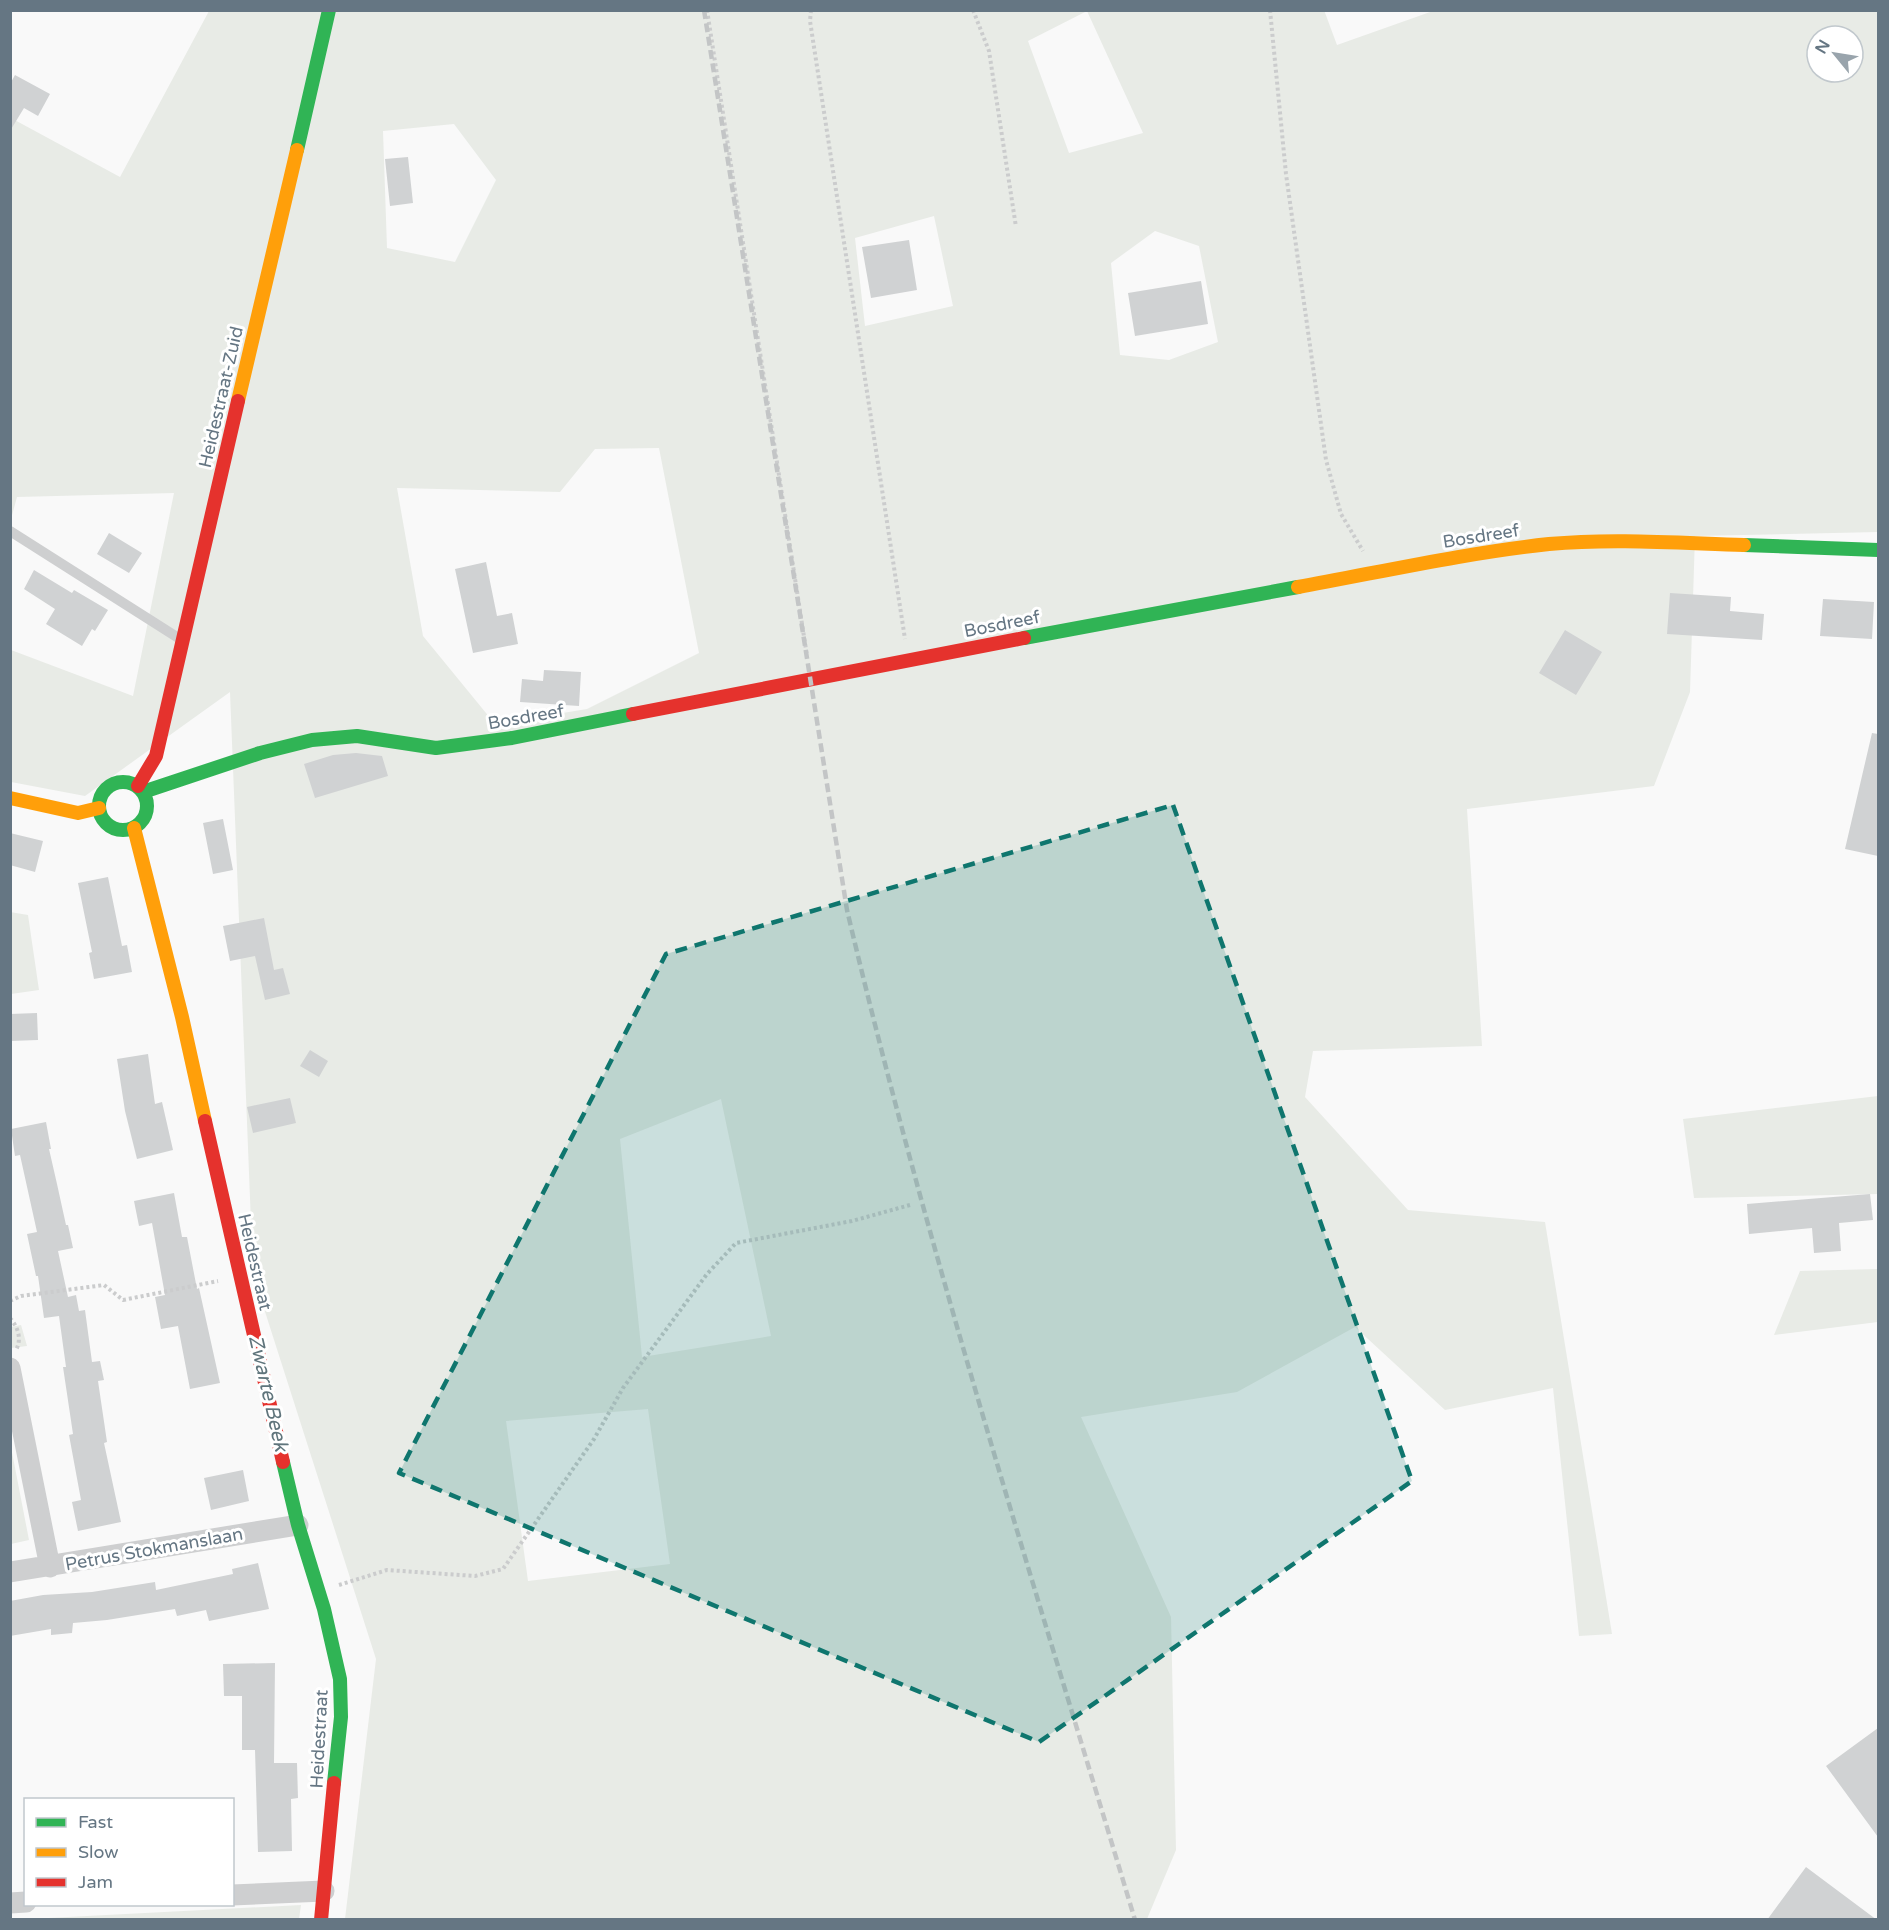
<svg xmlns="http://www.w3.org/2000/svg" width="1889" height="1930" font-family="'Varela Round',sans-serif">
	<rect width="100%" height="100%" fill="#f9f9f9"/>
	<path fill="#e8ebe6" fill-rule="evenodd" d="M1324,10L1337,45L1433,11H1878V532L1695,536L1690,692L1654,786L1467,809L1482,1046L1313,1051L1305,1097L1408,1210L1545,1222L1612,1634L1579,1636L1553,1388L1445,1410L1355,1327L1237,1392L1081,1417L1171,1617L1176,1850L1147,1919H345L376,1659L253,1274L230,692L85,796L11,782V650L133,696L174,493L17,497L11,519V118L120,177L209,11ZM1087,11L1143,133L1069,153L1028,41ZM1817,36H1853V72H1817ZM454,124L496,180L455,262L387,248L383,131ZM934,216L953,306L865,326L855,238ZM1155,231L1199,246L1218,342L1169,360L1120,355L1111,263ZM659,448L699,653L587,709L495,724L423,636L397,488L560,492L595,449ZM721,1099L771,1336L642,1357L620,1139ZM648,1409L670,1564L528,1581L506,1421Z
		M10,912L28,915L39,990L11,994Z
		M1878,1096V1194L1694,1198L1683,1119Z
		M1878,1269V1322L1774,1335L1800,1271Z
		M21,1325L27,1346L11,1348V1327Z
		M10,1442L29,1540L11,1544H10Z
		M301,1905L299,1919H29Z"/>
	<path fill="#d0d2d3" d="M15,75L50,94L38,116L24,108L10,131V84Z
		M408,157L413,203L390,206L385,159Z
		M909,240L917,290L871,298L862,247Z
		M1201,281L1208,324L1135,336L1128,293Z
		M109,533L142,553L129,573L97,554Z
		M486,562L497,616L512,613L518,644L473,653L455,569Z
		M34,570L72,593L74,590L108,610L95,631L92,629L82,646L46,624L55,609L24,589Z
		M1670,593L1731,597L1730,611L1764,614L1762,640L1667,634Z
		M1823,599L1874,602L1872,639L1820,636Z
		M1565,630L1602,652L1576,695L1539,673Z
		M544,670L581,672L579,706L520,702L522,679L543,681Z
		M1872,733L1878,734V856L1845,849Z
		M356,753L382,756L388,776L315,798L304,764L333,755Z
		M223,819L233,870L213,874L203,823Z
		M10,833L43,841L35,872L10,865Z
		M108,877L122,946L127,945L132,972L94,979L89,953L92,952L78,883Z
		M264,918L274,970L283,968L290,994L265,1000L255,956L230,961L223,926Z
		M37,1013L38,1040L10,1041V1014Z
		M310,1050L328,1061L319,1077L300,1066Z
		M148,1054L155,1104L162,1102L173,1150L137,1159L125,1111L117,1059Z
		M290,1098L296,1123L253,1133L247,1107Z
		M46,1122L51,1149H49L57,1184L66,1225H68L73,1248L58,1251L68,1297L76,1295L79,1311L85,1310L92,1362L100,1361L104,1380L98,1381L107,1442L104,1443L121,1522L78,1531L72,1502L81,1500L69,1435L73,1434L63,1367H66L59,1316L44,1318L38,1276H36L27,1234L37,1232L20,1155L15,1156L11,1129Z
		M174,1193L182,1237H187L197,1289L199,1288L220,1383L190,1389L178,1326L161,1329L155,1297L165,1295L152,1223L139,1226L134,1201Z
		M1870,1194L1873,1220L1839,1223L1841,1251L1814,1253L1812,1228L1749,1234L1747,1204Z
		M243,1470L249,1501L211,1510L204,1478Z
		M258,1563L269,1609L209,1621L206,1610L177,1616L175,1609L107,1620L73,1623L72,1633L51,1635V1629L10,1636V1601L43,1595L92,1592L155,1582L156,1590L233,1574L232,1569Z
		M275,1663L274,1763H297L298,1798L291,1799L292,1851L258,1852L255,1750H242V1696H224L223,1664Z
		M1878,1728V1837L1826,1766Z
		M1806,1867L1877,1920H1767Z"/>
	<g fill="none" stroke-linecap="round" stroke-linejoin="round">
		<path stroke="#cbcccd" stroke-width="4" stroke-dasharray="3 3" stroke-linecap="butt" d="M707,10L807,656
			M811,10L810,21L905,639
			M973,10L989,51L1016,227
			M1270,10L1286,174L1326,460L1341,514L1363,551
			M10,1301L21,1296L104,1285L123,1300L218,1281
			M10,1318C18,1327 22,1339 16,1350
			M339,1585L387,1570L475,1576L503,1569L594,1439L623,1388L707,1274L736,1243L852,1221L910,1205"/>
		<path stroke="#cecfd0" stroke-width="10" d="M10,531L180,639"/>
		<path stroke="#cecfd0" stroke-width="21" d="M10,1368L50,1567
			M10,1572L298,1525
			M232,1895L324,1891
			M10,1903L26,1902"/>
		<path stroke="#30b455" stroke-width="14" d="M297,150L329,10
			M1744,545L1878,550
			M1024,638L1298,587
			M99 806a24 24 0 1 1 48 0a24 24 0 1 1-48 0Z
			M143,792L260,753L312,740L357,736L436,748L512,738L633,714
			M283,1462L298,1525L324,1609L340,1679L341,1717L334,1783"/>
		<path stroke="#ff9f0a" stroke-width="14" d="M238,401L297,150
			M1298,587C1381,572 1465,553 1549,544C1613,538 1679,543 1744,545
			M10,798L78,813L99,808
			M134,828L182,1017L205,1121"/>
		<path stroke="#e5322d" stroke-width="14" d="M633,714L1024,638
			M138,786L156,756L238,401
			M205,1121L283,1462
			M321,1920L334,1783"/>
		<path stroke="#c3c5c6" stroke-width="4.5" stroke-dasharray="9 4.5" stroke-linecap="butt" d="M704,10L847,910C927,1250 1034,1584 1135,1920"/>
	</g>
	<path fill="#0f766e" fill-opacity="0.2" stroke="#0f766e" stroke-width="4.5" stroke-dasharray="12 8" stroke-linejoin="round" d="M1173,805L1412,1481L1039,1742L399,1473L666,954Z"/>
	<g text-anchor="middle" stroke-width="6" stroke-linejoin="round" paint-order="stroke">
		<g font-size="18" fill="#657683" stroke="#fff">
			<text transform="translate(221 397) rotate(-77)" y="6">Heidestraat-Zuid</text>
			<text transform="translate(1481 536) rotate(-9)" y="6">Bosdreef</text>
			<text transform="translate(1002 624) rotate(-11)" y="6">Bosdreef</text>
			<text transform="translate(526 717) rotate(-10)" y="6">Bosdreef</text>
			<text transform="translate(255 1262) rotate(77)" y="6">Heidestraat</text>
			<text transform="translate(154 1549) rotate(-10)" y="6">Petrus Stokmanslaan</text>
			<text transform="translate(319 1739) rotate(-87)" y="6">Heidestraat</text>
		</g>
		<g font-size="20" font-style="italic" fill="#60757c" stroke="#fff">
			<text transform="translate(269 1393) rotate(77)" y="7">Zwarte Beek</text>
		</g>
	</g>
	<rect width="1889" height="1930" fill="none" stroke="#657683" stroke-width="24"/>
	<rect x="24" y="1798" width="210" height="108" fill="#ffffff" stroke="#c1c8cd" stroke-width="1.5"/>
	<rect x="36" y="1818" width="30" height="9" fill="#30b455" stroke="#c1c8cd" stroke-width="1.5"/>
	<text x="78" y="1828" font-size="18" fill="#657683">Fast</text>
	<rect x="36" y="1848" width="30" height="9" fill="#ff9f0a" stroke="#c1c8cd" stroke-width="1.5"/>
	<text x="78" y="1858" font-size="18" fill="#657683">Slow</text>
	<rect x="36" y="1878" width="30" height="9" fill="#e5322d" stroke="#c1c8cd" stroke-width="1.5"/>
	<text x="78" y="1888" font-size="18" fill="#657683">Jam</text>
	<g transform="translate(1835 54) rotate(300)"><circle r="28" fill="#ffffff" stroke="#c1c8cd" stroke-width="1.5"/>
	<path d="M0-4.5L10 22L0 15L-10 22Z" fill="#99a4ac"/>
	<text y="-9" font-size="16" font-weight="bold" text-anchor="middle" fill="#657683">N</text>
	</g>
</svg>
